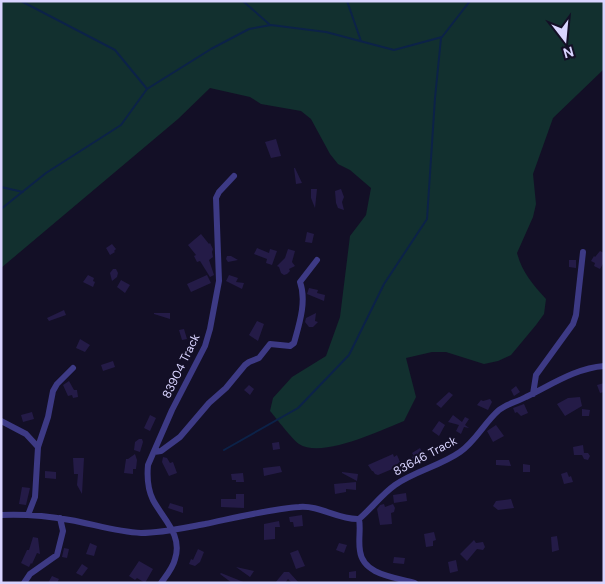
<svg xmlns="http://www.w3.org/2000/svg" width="605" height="584" font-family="'DM Sans',sans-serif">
	<rect width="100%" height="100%" fill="#130f26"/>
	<path fill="#12302f" d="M1,1H604V69L553,118L533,174L536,204L533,217L517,253C522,272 533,285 546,299L544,314L536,325L511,355L498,361L484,364L446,352H432L406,358L416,397L404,421C381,430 322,459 299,444C291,438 277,419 270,411L273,398L292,377L326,356L340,317L350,236L366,215L371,188L350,170L338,164L330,154L311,119L301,111L261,104L250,97L210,88L178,119L1,268Z"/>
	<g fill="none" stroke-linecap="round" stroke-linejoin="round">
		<path stroke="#0c2248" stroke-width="2" d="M21,1L115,50L147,89
			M243,1L269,24
			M347,1L361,41
			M1,187L23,192
			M1,209L46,173L121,125L147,89L211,49L249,29L271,25L326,32L394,50L442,37L470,1
			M224,450L298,408L349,355L384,284L427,219L435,98L441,38"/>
	</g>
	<path fill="#241b47" d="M276,139L281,156L271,158L265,142Z
		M294,168H295L302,183L296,184Z
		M311,189H317L315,208L311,198Z
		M341,189L344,197L342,202L344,210L338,208L336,203L335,191Z
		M307,232L314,234L312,243L305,242Z
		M201,234L209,244L210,243L213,249L212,252L213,257L209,260L214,275L210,277L200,261L197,262L194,256L196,255L188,245Z
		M112,244L116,249L114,251L115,252L110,255L106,248Z
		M257,248L269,253L270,249L277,251L272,265L266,263L267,259L254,254Z
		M288,249L295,251L292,262L295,266L289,269L290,271L287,274L284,275L281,273L279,267L277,266L285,258Z
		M600,251L604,253V262L600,269L594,266L595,263L591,261L594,256L595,257Z
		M227,256H231L238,260L228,262L226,259Z
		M569,260H576V268L569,267Z
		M113,269H116L118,273L117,277L112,281L110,273Z
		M88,275L94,278L93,281L95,282L93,287L83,282Z
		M207,275L211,283L191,292L187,284Z
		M229,275L238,278L236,282L244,283L242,289L226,281Z
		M121,280L130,285L125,293L117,287Z
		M309,288L318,290L317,293L325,295L324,301L307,294Z
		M64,310L66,315L49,321L47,318Z
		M154,313H170V319L154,314Z
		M316,313L315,321L318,322L313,327H309L305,322L306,318Z
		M257,321L264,324L258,341L249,335Z
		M184,329L187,339L182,340L179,330Z
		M80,339L90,345L85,352L76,348Z
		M113,361L115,367L103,371L101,365Z
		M69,381L74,390H77L78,397L73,398L72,395L68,396L63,385Z
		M604,383V392L600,393L597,385Z
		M249,385L254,389L250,395L244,390Z
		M516,386L520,392L514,396L511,390Z
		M449,392L453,395L441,408L436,404Z
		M580,397L582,406L565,416L557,404L568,398Z
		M490,399L492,402L488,410L477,405L481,400L483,401Z
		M524,404L528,413L521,416L517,412L515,413L513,408Z
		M582,409L590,410L589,416H582Z
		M32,412L34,419L23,422L21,415Z
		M150,415L156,418L150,431L144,428Z
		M453,415L462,422L465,417L469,419L465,425L469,428L464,427L461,434L456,431L459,425L448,422Z
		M439,421L445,425L439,436L432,431Z
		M496,425L504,436L493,442L487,431Z
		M139,439H142L143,442L140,452L134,450L135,442Z
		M279,442L280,449L273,450L272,443Z
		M583,445L584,453H588L590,456L588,460L584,459L582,455H574L573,447Z
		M420,448L425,457L415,463L412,457L414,456L412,453Z
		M135,454L137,460L136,469H133V474L124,473L126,459H128Z
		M393,454L394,457L397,455L400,462L396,465L397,467L378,475L375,474L373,471H372L368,465Z
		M163,457L167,458L170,463L173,462L177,473L169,476L162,462Z
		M73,458H84L82,494L77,485L78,474H74Z
		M496,460H509L511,466L496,465Z
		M523,464L530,465V472H523Z
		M280,466L282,472L264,476L263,468Z
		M45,471L56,472V479L45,478Z
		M342,472L358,474L357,481L342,473Z
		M567,472L569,477L571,476L573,482L564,484L561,474Z
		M243,473L244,482H236V480H232L231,474Z
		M356,482V490L346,489V492L335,494L334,484Z
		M22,487L30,488L26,505L19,504Z
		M406,493L407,501L394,503L393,495Z
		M236,494H244V508L221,507V499H236Z
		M511,499L514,508L498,510L493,506L496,501Z
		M170,503L183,507V513L168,508Z
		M384,504L385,507L393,504L395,508L394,512L391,513L392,524L380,525L377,509L380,505Z
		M302,515L303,526L294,527L293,522H290L289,517Z
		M279,521L280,527H275V539L264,540V524Z
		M434,532L436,540L433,541V546L426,547L424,534Z
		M557,536L559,550L552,552L551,537Z
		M33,537L38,538L40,554L37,553L32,564L31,563L29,567L21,563L27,550H29Z
		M474,540L476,543L483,542L485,547L483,550L477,549L467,561L460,554Z
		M90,543L97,546L94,556L86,554Z
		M339,543L347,545L344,553L336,550Z
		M64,548L69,549L67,558L62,557Z
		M198,549L204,552L200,562L195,566L189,564L191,559L193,560Z
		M298,550L305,566L296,569L290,553Z
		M394,557L405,558L404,564L393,563Z
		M456,560L458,571L450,573L448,562Z
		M139,561L153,569L145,583L137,578L135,580L129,576Z
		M82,564L88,568L82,576L76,573Z
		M236,567L254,571L250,577Z
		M356,571V578H349V572Z
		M284,572H289L299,583H292L288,579L285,583H275Z
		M221,573L246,583H232L220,574Z
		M52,576L59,579L57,583H48Z"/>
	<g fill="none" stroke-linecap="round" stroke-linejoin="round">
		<path stroke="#3d3a85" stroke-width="6" d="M533,394L536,375L573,324L576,315L583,252
			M1,421L26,434L38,447
			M154,452L161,451L180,437L209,403L226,388L245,365L249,362L259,358L270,344L290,346L294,343C299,325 307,301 300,282L317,260
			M1,515C24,514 48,516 70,520C93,524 117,532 141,533C163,533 183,528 205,524C234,518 270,509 299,507C320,505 338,520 359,519C372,508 381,495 395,485C415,471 440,466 460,452C476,441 484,423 499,410C506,404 517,402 526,397C551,385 576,368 604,366
			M28,515L35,497L38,447L48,417L53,391L57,384L73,368
			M359,519C361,529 358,540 360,551C363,575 395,577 415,583
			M24,583L30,574L57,555L63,531L60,518
			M161,583C166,576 173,568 175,559C183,535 163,519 153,500C148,490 147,476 148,465L172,410L205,346L210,329L219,281L216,198L219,192L234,176"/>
	</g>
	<g text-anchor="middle" stroke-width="4" stroke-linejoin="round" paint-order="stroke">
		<g font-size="12" fill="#d9d4ff" stroke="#130f26">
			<text transform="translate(181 366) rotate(-64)" y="4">83904 Track</text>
			<text transform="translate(425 456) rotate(-28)" y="4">83646 Track</text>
		</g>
	</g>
	<rect width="605" height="584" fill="none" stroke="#d9d4ff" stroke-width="5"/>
	<g transform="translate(565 40) rotate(164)" stroke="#130f26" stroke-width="4" paint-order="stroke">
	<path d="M0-4L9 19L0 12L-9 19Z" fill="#d9d4ff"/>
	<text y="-8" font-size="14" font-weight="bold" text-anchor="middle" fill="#d9d4ff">N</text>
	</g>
</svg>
